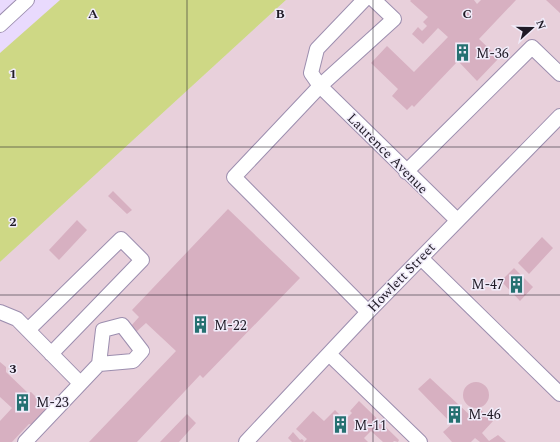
<svg xmlns="http://www.w3.org/2000/svg" width="560" height="442" font-family="Spectral,serif">
	<rect width="100%" height="100%" fill="#e9dafd"/>
	<path fill="#e8d0db" d="M286,0H560V442H0V262Z"/>
	<path fill="#ced885" d="M60,0H286L0,262V53Z"/>
	<path fill="#d7b0c1" d="M411,0H474L477,4L481,0H516L479,39L499,58L477,81L458,61L414,107L412,105L407,110L392,96L398,89L371,63L387,46L414,72L448,37L438,28L423,44L412,34L418,27L422,31L427,26L423,22L428,17L410,1Z
		M546,0H560V13Z
		M113,191L132,210L127,214L108,196Z
		M228,209L300,278L203,378L200,375L137,442H89L176,351L146,323L136,332L130,327L139,317L132,310Z
		M77,220L87,230L59,260L49,250Z
		M542,237L553,248L529,274L518,263Z
		M514,268L533,287L520,301L501,281Z
		M0,362L6,367V372L28,393L31,392L47,408L32,425L29,424L12,442H0V421L12,408L0,397Z
		M430,378L473,418L481,410L493,421L482,433L489,441L498,435L506,442H480L475,438L471,442H452L443,432L452,424L418,389Z
		M463 395a13 13 0 1 1 26 0a13 13 0 1 1-26 0Z
		M359,401L399,440L398,442L394,441L393,442H383L371,431L364,438L368,442H304L307,439L296,429L313,411L324,421L335,410L345,420L352,413L350,411Z
		M187,414L196,423L179,442H160Z
		M293,432L300,440L302,439L304,441L303,442H292L288,438Z"/>
	<g fill="none" stroke-linecap="round" stroke-linejoin="round">
		<defs>
			<path id="minor" d="M364,0L317,49L311,73L320,86L457,220
				M0,25L27,0
				M406,172L532,47L560,74
				M421,258L560,394
				M0,312L17,319L80,383
				M368,312L234,177L320,86L394,19L374,0
				M28,330L121,239L142,260L51,354
				M329,354L420,442
				M25,442L99,364L103,330L122,325L142,351L133,361L99,364
				M246,442L368,312L560,116"/>
		</defs>
		<use href="#minor" stroke="#9c8eaf" stroke-width="16"/>
		<use href="#minor" stroke="#fff" stroke-width="14"/>
	</g>
	<path fill="none" stroke="#1f1a26" stroke-width="1" stroke-opacity="0.55" d="M187,0V442M373,0V442M0,147H560M0,295H560"/>
	<defs>
		<symbol id="building-bare" viewBox="-9 -9 18 18"><path d="M-4-6H4V6H1V3H-1V6H-4ZM-2.5-4.3h1.7v1.8h-1.7ZM.8-4.3h1.7v1.8H.8ZM-2.5-1h1.7V.8h-1.7ZM.8-1h1.7V.8H.8Z" fill="#257071" stroke="#f1ecfa" stroke-width="2.5" paint-order="stroke"/></symbol>
	</defs>
	<g fill-rule="evenodd">
		<use href="#building-bare" x="450" y="40" width="25" height="25"/>
		<use href="#building-bare" x="504" y="272" width="25" height="25"/>
		<use href="#building-bare" x="188" y="312" width="25" height="25"/>
		<use href="#building-bare" x="10" y="390" width="25" height="25"/>
		<use href="#building-bare" x="442" y="402" width="25" height="25"/>
		<use href="#building-bare" x="328" y="412" width="25" height="25"/>
	</g>
	<g text-anchor="middle" stroke-width="3" stroke-linejoin="round" paint-order="stroke">
		<g font-size="14" fill="#1f1a26" stroke="#f1ecfa" text-anchor="start">
			<text x="476" y="58">M-36</text>
			<text x="504" y="289" text-anchor="end">M-47</text>
			<text x="214" y="330">M-22</text>
			<text x="36" y="407">M-23</text>
			<text x="468" y="419">M-46</text>
			<text x="354" y="430">M-11</text>
		</g>
		<g font-size="14" fill="#1f1a26" stroke="#f1ecfa">
			<text transform="translate(388 153) rotate(45)" y="5">Laurence Avenue</text>
			<text transform="translate(401 277) rotate(-46)" y="5">Howlett Street</text>
		</g>
	</g>
	<g font-size="13" text-anchor="middle" font-weight="bold" fill="#1f1a26" stroke="#f1ecfa" stroke-width="3" stroke-linejoin="round" paint-order="stroke">
		<text x="93" y="18">A</text>
		<text x="280" y="18">B</text>
		<text x="467" y="18">C</text>
		<text x="13" y="78">1</text>
		<text x="13" y="226">2</text>
		<text x="13" y="373">3</text>
	</g>
	<g transform="translate(532 28) rotate(69)" stroke="#f1ecfa" stroke-width="3" paint-order="stroke">
	<path d="M0-3L7 15L0 10L-7 15Z" fill="#1f1a26"/>
	<text y="-6" font-size="11" font-weight="bold" text-anchor="middle" fill="#1f1a26">N</text>
	</g>
</svg>
